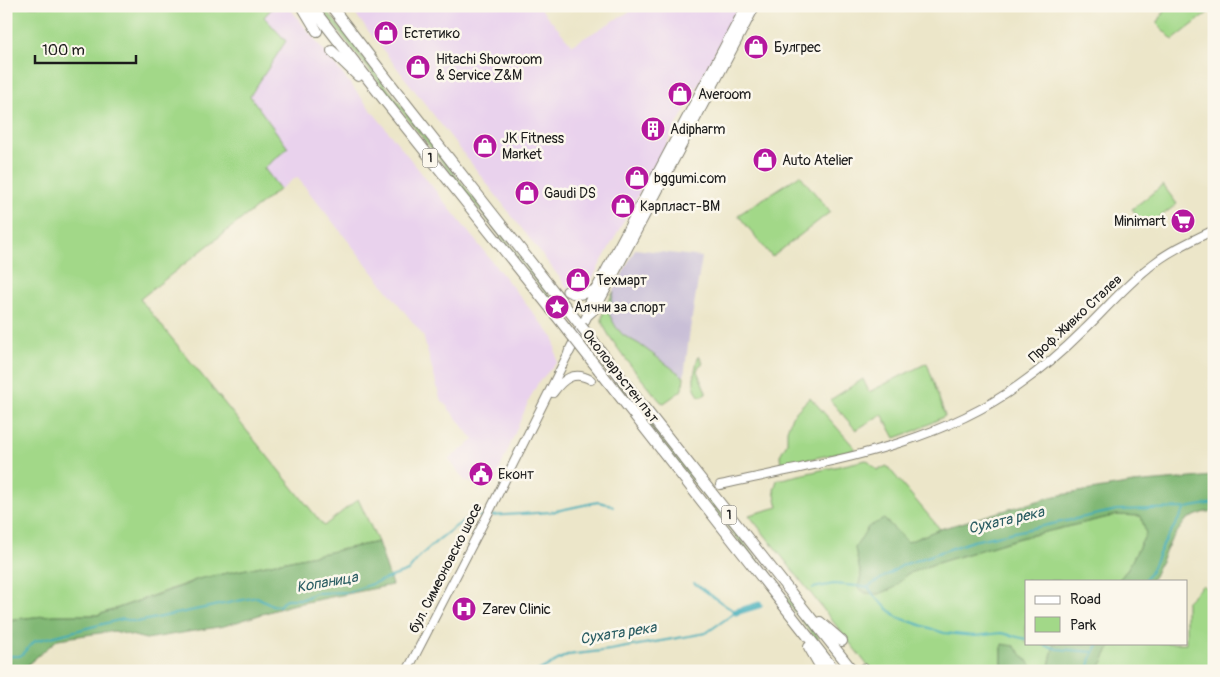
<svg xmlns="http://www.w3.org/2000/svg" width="1220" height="677" font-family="Pangolin,sans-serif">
	<rect width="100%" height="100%" fill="#fbf7ec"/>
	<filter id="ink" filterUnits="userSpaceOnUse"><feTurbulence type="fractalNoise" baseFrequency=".02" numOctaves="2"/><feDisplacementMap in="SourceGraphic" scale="10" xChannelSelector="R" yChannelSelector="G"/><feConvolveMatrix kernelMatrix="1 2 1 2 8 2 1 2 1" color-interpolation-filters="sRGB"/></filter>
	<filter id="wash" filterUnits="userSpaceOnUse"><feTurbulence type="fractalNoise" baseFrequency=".0096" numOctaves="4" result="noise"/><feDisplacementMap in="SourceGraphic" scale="20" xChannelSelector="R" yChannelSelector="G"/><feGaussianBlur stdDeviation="1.12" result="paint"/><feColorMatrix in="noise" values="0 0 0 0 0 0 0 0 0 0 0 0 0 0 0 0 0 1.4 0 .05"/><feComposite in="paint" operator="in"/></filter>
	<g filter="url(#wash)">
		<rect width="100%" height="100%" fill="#ece6c9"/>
		<path fill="#e9d2ed" d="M274,6H288L554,339L557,362L538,383L529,400L494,483L485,488L464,480L449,459L474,440L440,398L423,335L297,177L280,189L264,168L288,148L250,96L286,41L264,17Z
			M349,6H544L541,9L572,45L639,6H739L691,99L586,290L578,291L567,287Z"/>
		<path fill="#c9bfd7" d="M635,249L702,257L690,329L684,377L639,344L623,335L616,327L609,315L610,307L614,291Z"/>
		<path fill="#a2d888" stroke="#5f7a52" d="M6,6H274L264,17L286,41L250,96L288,148L264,168L280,189L140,299L324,526L358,499L378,542L198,579L185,584L98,615H54L6,620Z
			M319,6H323L555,302L553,303Z
			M1167,6H1199L1209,12L1173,40L1157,24Z
			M800,175L830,212L772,257L738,215Z
			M1163,185L1177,204L1147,227L1132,209Z
			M614,291L610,307L609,314L616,327L623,335L639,344L684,377L683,386L681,391L664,403L661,402C649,388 603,334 602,320C602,310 610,299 614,291Z
			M699,356L703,363L699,366L697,371L706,392V394L702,396H699C690,383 695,371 698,357Z
			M927,363L945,416L917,430L895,438L882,414L856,430L830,400L863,379L869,392Z
			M604,365L819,638L817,640L603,367Z
			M810,397L855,448L854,450L781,465L780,455L787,443V430L792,416Z
			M866,460L868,461L877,470L887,466L940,529L908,542L884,519L855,548L861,576L858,588L866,593L879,594L894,588L907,574L934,564L1020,538L1117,515L1141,516L1146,534L1127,570L1118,581H1026V643H1054L1048,671H1036L1014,646L1002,645V671H872L749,515L778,507L774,490L777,480Z
			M1203,585L1214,593V671H1096L1102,663L1112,643H1186V602Z"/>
		<path fill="#81b874" stroke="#4e6a48" d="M1214,476V512H1205L1187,519L1170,542L1154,576L1150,581H1118L1127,570L1146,534L1141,516L1117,515L1020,538L934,564L907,574L894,588L879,594L866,593L858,588L861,576L855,548L868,527L884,519L908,542L940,529L1055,496L1133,483Z
			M378,542L392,585L291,605L224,626L146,639L114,631L58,639L26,666L6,669V620L54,615H98L185,585L198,579Z
			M1054,643H1112L1102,663L1096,671H1048Z
			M1002,644L1014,646L1036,671H1002Z"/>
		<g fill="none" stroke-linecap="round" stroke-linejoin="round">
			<path stroke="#3dacb9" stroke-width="2" d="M490,516L551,512L598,502L608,504L613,507
				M1144,581L1150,573L1164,543L1185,509
				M868,587L875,597L897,617L944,633L975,636L1001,633L1026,639
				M813,588L834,584L868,587L903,565L973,541L1117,510L1186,508L1214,503
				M1039,643L1057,649L1094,652
				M6,656H20L35,641L123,619L137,622L257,597L272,605L279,606L286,599H303L315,593L349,592L408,571L420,556L438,540L455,527L469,517L483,516
				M538,671L567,655L610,650L706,633L736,612L726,606L694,583
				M1088,671L1091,658L1099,643"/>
			<path stroke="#3dacb9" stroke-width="7" d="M736,612L759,605"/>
		</g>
	</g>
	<g filter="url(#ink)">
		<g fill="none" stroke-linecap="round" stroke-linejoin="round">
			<defs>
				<path id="tertiary" d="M553,393C563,379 574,370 591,380
					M720,485C823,462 932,448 1019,385C1042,369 1064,350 1083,331C1105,310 1124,287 1148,268C1167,252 1191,241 1214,230
					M407,671L489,512L569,352"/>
				<path id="secondary" d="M567,291C578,297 585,294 596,289
					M587,316L596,308L755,6
					M569,352L587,316L588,304L596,289L746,6"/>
				<path id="trunk" d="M302,6L317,31
					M311,6L385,101L551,309
					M331,6L407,105L581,326
					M332,51L358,76
					M606,358L635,396L853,671
					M599,370L835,671
					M820,622L842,641
					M809,647L823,671
					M864,669L865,671"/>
			</defs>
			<use href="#tertiary" stroke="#848172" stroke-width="10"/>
			<use href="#secondary" stroke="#848172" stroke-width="11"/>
			<use href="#trunk" stroke="#848172" stroke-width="12"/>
			<use href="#tertiary" stroke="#fff" stroke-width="8"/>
			<use href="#secondary" stroke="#fff" stroke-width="9"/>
			<use href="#trunk" stroke="#fff" stroke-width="10"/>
			<defs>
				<path id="trunk-bridge" d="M551,309L599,370
					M581,326L606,358"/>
			</defs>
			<use href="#trunk-bridge" stroke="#848172" stroke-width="12" stroke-linecap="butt"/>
			<use href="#trunk-bridge" stroke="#fff" stroke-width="10"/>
		</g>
	</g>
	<defs>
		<symbol id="shop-disc" viewBox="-11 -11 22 22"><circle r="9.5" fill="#b5179e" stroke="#fbf7ec"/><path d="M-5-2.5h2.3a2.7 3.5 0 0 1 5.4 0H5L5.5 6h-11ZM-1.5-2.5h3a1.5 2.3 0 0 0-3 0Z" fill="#fff"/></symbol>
		<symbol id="building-disc" viewBox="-11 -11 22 22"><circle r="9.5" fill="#b5179e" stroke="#fbf7ec"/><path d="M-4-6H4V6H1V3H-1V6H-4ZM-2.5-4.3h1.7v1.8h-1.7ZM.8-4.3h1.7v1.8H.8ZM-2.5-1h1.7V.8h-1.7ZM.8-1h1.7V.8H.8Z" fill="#fff"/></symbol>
		<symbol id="supermarket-disc" viewBox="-11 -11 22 22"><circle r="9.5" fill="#b5179e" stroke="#fbf7ec"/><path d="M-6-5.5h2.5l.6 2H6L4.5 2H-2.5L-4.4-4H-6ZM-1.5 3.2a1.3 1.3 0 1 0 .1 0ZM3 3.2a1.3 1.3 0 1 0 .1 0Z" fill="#fff"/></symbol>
		<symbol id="sight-disc" viewBox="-11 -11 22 22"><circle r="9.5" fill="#b5179e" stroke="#fbf7ec"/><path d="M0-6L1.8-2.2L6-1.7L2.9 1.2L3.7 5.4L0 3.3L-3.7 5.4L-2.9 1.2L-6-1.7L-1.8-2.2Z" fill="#fff"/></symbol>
		<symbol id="civic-disc" viewBox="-11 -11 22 22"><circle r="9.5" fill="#b5179e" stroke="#fbf7ec"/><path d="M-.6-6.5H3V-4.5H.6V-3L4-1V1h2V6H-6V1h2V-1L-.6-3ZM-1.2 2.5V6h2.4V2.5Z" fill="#fff"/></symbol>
		<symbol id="hospital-disc" viewBox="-11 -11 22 22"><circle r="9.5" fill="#b5179e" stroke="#fbf7ec"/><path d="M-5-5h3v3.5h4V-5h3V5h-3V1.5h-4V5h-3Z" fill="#fff"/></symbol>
	</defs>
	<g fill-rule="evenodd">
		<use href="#shop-disc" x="372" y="19" width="28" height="28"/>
		<use href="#shop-disc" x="742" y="33" width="28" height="28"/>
		<use href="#shop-disc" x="404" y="53" width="28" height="28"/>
		<use href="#shop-disc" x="666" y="80" width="28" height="28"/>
		<use href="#building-disc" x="639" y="115" width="28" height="28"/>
		<use href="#shop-disc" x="471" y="132" width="28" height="28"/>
		<use href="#shop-disc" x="751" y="146" width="28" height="28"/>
		<use href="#shop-disc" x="623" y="164" width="28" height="28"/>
		<use href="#shop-disc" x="513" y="179" width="28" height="28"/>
		<use href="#shop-disc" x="609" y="192" width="28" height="28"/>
		<use href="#supermarket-disc" x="1169" y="207" width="28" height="28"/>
		<use href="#shop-disc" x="564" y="266" width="28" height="28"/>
		<use href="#sight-disc" x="543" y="293" width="28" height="28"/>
		<use href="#civic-disc" x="467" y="460" width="28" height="28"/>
		<use href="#hospital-disc" x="450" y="595" width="28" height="28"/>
	</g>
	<g text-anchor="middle" stroke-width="5" stroke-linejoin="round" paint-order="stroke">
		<g fill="#fbf7ec" stroke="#5f5e5a" stroke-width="1">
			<rect x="422.5" y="148.5" width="15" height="19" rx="4"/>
			<rect x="721.5" y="505.5" width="15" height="19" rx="4"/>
		</g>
		<g font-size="12" font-weight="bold" fill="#1c1c1c">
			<text x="430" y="162">1</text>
			<text x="729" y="519">1</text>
		</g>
		<g font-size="14" fill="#1c1c1c" stroke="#fbf7ec" text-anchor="start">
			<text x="404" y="38">Естетико</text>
			<text x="774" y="52">Булгрес</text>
			<text x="436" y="64">Hitachi Showroom<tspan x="436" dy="16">&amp; Service Z&amp;M</tspan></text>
			<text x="698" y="99">Averoom</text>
			<text x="670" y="134">Adipharm</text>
			<text x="502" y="143">JK Fitness<tspan x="502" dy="16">Market</tspan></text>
			<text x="782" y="165">Auto Atelier</text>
			<text x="654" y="183">bggumi.com</text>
			<text x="544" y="198">Gaudi DS</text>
			<text x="640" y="211">Карпласт-ВМ</text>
			<text x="1166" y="226" text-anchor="end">Minimart</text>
			<text x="596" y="285">Техмарт</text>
			<text x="574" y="312">Алчни за спорт</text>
			<text x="498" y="479">Еконт</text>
			<text x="482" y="614">Zarev Clinic</text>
		</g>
		<g font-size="14" fill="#1c1c1c" stroke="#fbf7ec">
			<text transform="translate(1075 318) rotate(-43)" y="5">Проф. Живко Сталев</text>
			<text transform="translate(621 376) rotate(52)" y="5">Околовръстен път</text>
			<text transform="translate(445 568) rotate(-63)" y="5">бул. Симеоновско шосе</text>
		</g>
		<g font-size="15" font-style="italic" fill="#2b5d63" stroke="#fbf7ec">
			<text transform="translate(1006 520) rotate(-13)" y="5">Сухата река</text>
			<text transform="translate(327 582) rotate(-10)" y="5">Копаница</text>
			<text transform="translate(618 633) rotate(-9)" y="5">Сухата река</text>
		</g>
	</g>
	<rect width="1220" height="677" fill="none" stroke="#fbf7ec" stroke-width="25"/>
	<rect x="1025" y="580" width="162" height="65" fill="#fbf7ec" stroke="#a29f99"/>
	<rect x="1035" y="596" width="25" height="8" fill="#ffffff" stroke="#a29f99"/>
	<text x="1070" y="604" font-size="15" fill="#1c1c1c">Road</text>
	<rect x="1035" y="617" width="25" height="15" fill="#a2d888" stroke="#a29f99"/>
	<text x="1070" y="630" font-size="15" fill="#1c1c1c">Park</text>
	<path d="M35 55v8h101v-8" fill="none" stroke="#1c1c1c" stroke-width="2.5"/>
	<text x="42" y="55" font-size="15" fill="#1c1c1c" stroke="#fbf7ec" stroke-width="4" paint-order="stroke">100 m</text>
</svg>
